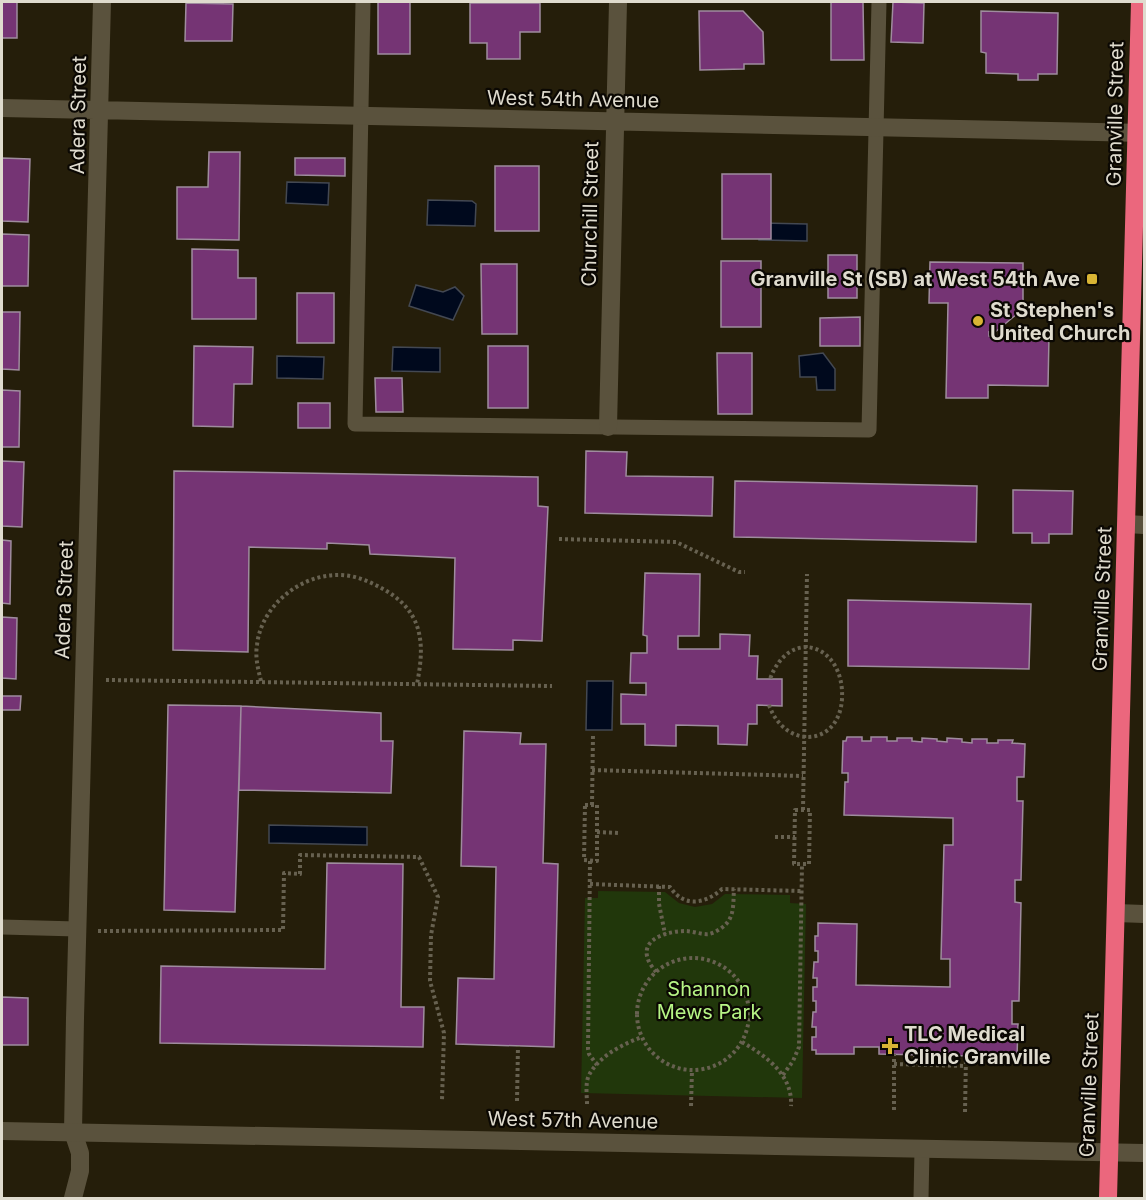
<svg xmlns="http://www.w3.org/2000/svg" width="1146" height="1200" font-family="Inter,sans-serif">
	<rect width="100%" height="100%" fill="#251e0a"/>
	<path fill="#21370b" d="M598,891L665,892L679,903L695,907L712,904L725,894L790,895V903L806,904L802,1098L581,1093L585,898H598Z"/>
	<path fill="#00091d" stroke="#434852" stroke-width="1.5" d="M287,182L329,183L328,205L286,203Z
		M428,200L472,201L476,204L475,226L427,225Z
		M760,223L807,224V241L759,240Z
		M416,285L443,292L455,287L464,296L453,320L409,306Z
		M393,347L440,348V372L392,371Z
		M823,353L835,369V390H817L816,377H800L799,356Z
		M277,356L324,357L323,379L277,378Z
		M587,681H613L612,730H586Z
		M269,825L367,827V845L269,843Z"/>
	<path fill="#753474" stroke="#9f8c9e" stroke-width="1.5" d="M2,2H17V38H2Z
		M378,2H410V54H378Z
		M831,2H863L864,60H831Z
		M893,2L924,3L923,43L891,42Z
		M186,3L233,4L232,41H185Z
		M470,3H540V32H520V59H487V43H470Z
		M699,11H743L763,32L764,64H744V69L700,70Z
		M981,11L1058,13L1057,74H1038V80H1018V74L986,73V53L981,52Z
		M209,152H240L239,240L177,239V187H208Z
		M2,158L30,159L28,222L2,221Z
		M295,158H345V176L295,175Z
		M495,166H539V231H495Z
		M722,174H771V239H722Z
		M2,234L29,235L28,286H2Z
		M192,249L238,250V278H256V319H192Z
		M828,255H857V298H828Z
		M721,261H761V327H721Z
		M930,262L1023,263V309L994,333L989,332V336L1049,337L1048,386L988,385V398H946L948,303H929Z
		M481,264H517V334H482Z
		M297,293H334V343H297Z
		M2,312H20L19,370L2,369Z
		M860,317V346H820V318Z
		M194,346L253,347L252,384H234L233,427L193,426Z
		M488,346H528V408H488Z
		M717,353H752V414H718Z
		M375,378H402L403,412H376Z
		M2,390L20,391L19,447H2Z
		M298,403H330V428H298Z
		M586,451L627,452L626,476L713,477L712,516L585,513Z
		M2,461L24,462L22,527L2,526Z
		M174,471L538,477V506L548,507L542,641L513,640V650L453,649L455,558L370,554L369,545L327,543V549L249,547L248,652L173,650Z
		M735,481L977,486L976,542L734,537Z
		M1013,490L1073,491L1072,534H1049V543H1032V533H1013Z
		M2,540L11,541L10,604L2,603Z
		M645,573L700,574L699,636H678V649H720V634L750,635L749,656H758L757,679H782V706L757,705V724H748L747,745L718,744V726L676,725V746L645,745V724H621V694L646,695V683H630L631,653H647V636L643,635Z
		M848,600L1031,604L1029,669L848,666Z
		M2,617L17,618L16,679L2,678Z
		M2,696H21L20,710H2Z
		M168,705L241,706L235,912L164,910Z
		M241,706L381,713V741H393L391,793L239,790Z
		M464,731L521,733L520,744H546L543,863L558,864L554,1047L456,1044L458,978L494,979L496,867L461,866Z
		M847,737H862V741H871V737H887V741H897V738H912V741L922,742V738L937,739V741L947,742V738L962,739V742L972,743V739H987V743H998V740H1013L1012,743L1025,744L1024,777H1017V801H1023L1021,880H1015V902L1021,903L1019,1001H1012V1024H1018L1017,1057L879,1054V1047H854V1054H816V1050H812V1037H816V1027H812L813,1012H816V1001H813V987H817V978H813L814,962H818V951H815V936H818V923L857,924L856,985L950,987V959H941L944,845H953V818L844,815L845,782H848V773H842L843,741H846Z
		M327,863L403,864L401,1007H424L423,1047L160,1043L161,966L325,969Z
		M2,997L28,998V1045H2Z"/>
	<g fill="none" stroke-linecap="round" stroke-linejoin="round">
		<path stroke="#676150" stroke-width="4" stroke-dasharray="3 3" stroke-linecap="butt" d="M559,539L676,542L739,572H745
			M106,680L552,686
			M261,681C258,669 255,657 257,645C261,607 298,576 336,575C352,574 369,581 383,589C397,597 408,606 415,621C424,641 421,663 417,684
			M769,705C785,750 839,747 842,699C845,645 790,625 770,679
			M592,770L803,776
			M585,805H597V861L584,860Z
			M592,805L593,735
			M795,810H810L809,864H794Z
			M803,810L807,574
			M597,832L618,833
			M775,837H795
			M590,861L588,1049L589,1054L597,1065
			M590,884L670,887C684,908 705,904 722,889L801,891
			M659,886V904L665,934
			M98,931L283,930L284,873L300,874V855L419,857L438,897L431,935L430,981L444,1033L442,1100
			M637 1014a56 56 0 1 1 112 0a56 56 0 1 1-112 0Z
			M656,972C653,968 648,962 647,956C643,937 671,931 685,931C693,931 702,935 709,934C714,933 721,929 725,925C735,916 733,901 734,889
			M742,1042C766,1056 793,1075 791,1106
			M894,1064L966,1066
			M915,1065V1055
			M783,1075L793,1061L799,1047L802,864
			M517,1101L518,1046
			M587,1104C587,1096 585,1083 589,1075C599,1056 623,1044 642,1037
			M691,1106L692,1070
			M894,1110V1054
			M965,1112L966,1056"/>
		<path stroke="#5a523d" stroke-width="15" d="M363,2L355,424L869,430L879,2
			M2,927L77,929
			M921,1198L922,1150"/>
		<path stroke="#5a523d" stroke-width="18" d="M2,108L1144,133
			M608,427L618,2
			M1127,524L1144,525
			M1116,913L1144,914
			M73,1198L80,1171V1153L73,1132L75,1018L102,2"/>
		<path stroke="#5a523d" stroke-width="18" d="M2,1131L1144,1153"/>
		<path stroke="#eb677d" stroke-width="18" d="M1108,1198L1140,2"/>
	</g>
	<g fill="#d8b434" stroke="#0b0803" stroke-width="2">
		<rect x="1086" y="273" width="12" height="12" rx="3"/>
		<circle cx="978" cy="321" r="6"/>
		<path d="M887 1037h6v6h6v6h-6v6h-6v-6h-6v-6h6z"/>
	</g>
	<g text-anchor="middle" stroke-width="4.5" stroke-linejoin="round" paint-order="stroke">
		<g font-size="20" fill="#dfdbce" stroke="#0b0803">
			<text transform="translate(573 99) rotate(1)" y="7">West 54th Avenue</text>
			<text transform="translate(1115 114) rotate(-89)" y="7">Granville Street</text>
			<text transform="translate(78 115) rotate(-89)" y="7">Adera Street</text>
			<text transform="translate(590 214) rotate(-89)" y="7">Churchill Street</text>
			<text transform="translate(1102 599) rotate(-88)" y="7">Granville Street</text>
			<text transform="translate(64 600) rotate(-88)" y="7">Adera Street</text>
			<text transform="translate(1089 1085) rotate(-88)" y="7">Granville Street</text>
			<text transform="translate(573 1120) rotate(1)" y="7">West 57th Avenue</text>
		</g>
		<g font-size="20" font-weight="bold" fill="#dfdbce" stroke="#0b0803" text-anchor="start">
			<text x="1080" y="286" text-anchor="end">Granville St (SB) at West 54th Ave</text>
			<text x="990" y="317">St Stephen's<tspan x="990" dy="23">United Church</tspan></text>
			<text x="904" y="1041">TLC Medical<tspan x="904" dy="23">Clinic Granville</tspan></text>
		</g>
		<g font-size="20" fill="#b7f585" stroke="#0b0803">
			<text x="709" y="996">Shannon<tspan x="709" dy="23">Mews Park</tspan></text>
		</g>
	</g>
	<rect width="1146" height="1200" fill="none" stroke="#dfdbce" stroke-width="6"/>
</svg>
